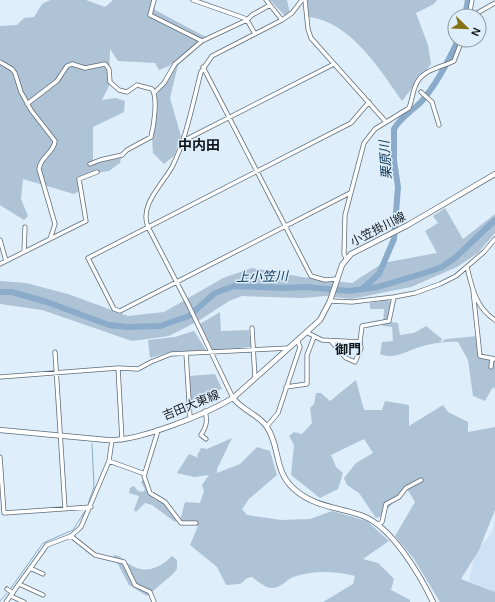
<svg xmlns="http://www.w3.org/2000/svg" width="495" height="602" font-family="Helvetica,'Noto Sans JP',sans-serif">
	<rect width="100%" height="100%" fill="#dfeefb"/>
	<path fill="#cde2f5" d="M495,518V593L469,581L475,553L492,533Z"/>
	<path fill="#afc3d6" d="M50,0H86L105,7L113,0H155V10L206,37L169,66L159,70L155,63L118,61L110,49L109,86L102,100L116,98L125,101L124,112L93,127V163L121,158L120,163L109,171L84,175L78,177L77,183L79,191L74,194L23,179L21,199L28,216L24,220L0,205V26L17,25L24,18L34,17L42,4Z
		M270,0H287L290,13L285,16Z
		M307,0H437L434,4L416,13L428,45L431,64L402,101C380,70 351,22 309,17Z
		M179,61L170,98L181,136L174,156L164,164L153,153L152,137L155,129L157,95L171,70Z
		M445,208L463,239L495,214V233L478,253L457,267L411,287L351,299L325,296L303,298L242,296L229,301L200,320L169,336L132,341L42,310L0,304V281L26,283L68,294L128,316L164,312L223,278L252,268L302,277L352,283L383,263L437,253L425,231L438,223L433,216Z
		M387,300L392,302L389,320L391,322L398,323L400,335L414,333L426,326L442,339L440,343L446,339L478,336L481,354L495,358V389L493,387L485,401L473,396L468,360L458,342C449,341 427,344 420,347C406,351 394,360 380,354L382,342L393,341L392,327L383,326L384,309H370V303Z
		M220,312L221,331L249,330L251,347L212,350L200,324Z
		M194,331L206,350L170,352L150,358L148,340L175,337Z
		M215,374L222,389L190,401L189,376Z
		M356,380L364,410H382L385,401L409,405V426L443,405L448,412L468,422V432L495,427V510L479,550L461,579L495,592V602H440L414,559L395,536L415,502L406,487L382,516L376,518L359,493L347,485L344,478L356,463L373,453L364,439L331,455L336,467L343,473L338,489L320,498L291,475L294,445L289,436L294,432L302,434L312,423L310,408L314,404L316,393H321L330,401Z
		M232,438L217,469V473L240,464L257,447L270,451L277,475L249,499L242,509L247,515L281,520L310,519L332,511L367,521L389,541L363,559L378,563L394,579L391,590L410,600V602H323L353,584L355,576C335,571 313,570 293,577C287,580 281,587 274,588C266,589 258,581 252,577L247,578L240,584L226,585L217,567L190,545L198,526L180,521L185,502L200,503L204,491L202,485L209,475L194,477L177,473L189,454L199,458L197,456L201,448L207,449Z
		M144,479L149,494L154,499L163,503L177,520L175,522L152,505L145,503L136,512L134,510L139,496L129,493L130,488L134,486L138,491L143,492L145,489L141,482Z
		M113,555C121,555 123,560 129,564C145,575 160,568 172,556L177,560V569L173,574L147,596L129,585Z"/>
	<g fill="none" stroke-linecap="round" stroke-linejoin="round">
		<path stroke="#8aacca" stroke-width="1" d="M88,504L94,487L92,444
			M11,588L43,543L73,530L85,511
			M0,601L7,593"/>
		<path stroke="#8aacca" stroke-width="6" d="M465,16L468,0
			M362,289L379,274L394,239L398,187L394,161V129C400,118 412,111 421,102C437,84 448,62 458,40
			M0,292H12L47,302L109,325L127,327L160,326L189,316L215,293L234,286L284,288L307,287L349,291L378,287L428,272L442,267L456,257L495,220"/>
		<defs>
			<path id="minor" d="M154,0L150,15L202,41
				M193,0L244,18L247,20L255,34
				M266,0L282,20
				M305,0L308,29L311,38L386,122
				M469,16L472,0
				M472,16L495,3
				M0,62L12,69L15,73L21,92L31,110L55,141C54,153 40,157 39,169L55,224L50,239L0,264
				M203,67L311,276L325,280L336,279
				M421,92L432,102L439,125
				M154,93L164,83L175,64L202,41L247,20L252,15L270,5
				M27,104L57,81L67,66L72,64L85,68L105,64L109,69L110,82L119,90L127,92L137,85L152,89C158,98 154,125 151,137L127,150L122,155L100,160L90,164
				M181,142L334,64
				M350,193L120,311L114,309L88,258L351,123L369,102
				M50,239L86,221L79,179L97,172
				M0,240L6,261
				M24,252L25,227
				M346,258L344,254L345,215L364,143L375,129L409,108C412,101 412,94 415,87C421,69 441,68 454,61L462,40
				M467,267C472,288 476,308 495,320
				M473,290L480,356L495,359
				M330,301L352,302L394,297L415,293L440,284L456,276L484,252L495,239
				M252,328L255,378
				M308,333L322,340L360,342L362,326L389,321L394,297
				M331,341L346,358L355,362L361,348L360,342
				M55,352L65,509
				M186,353L190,417
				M491,367L492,358
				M118,368L122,440
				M0,377L118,368L138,369L151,362L171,354L289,348
				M286,387L307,384V355L314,337
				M233,398L188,304L148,227C139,205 162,185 172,167C186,140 193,102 201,72L212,56L282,20L292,13L302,0
				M205,411C208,421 206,427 201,435L206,439
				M267,426L278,413L300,347L298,342
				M157,430V434L144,476L150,493L165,502L181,523H196
				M0,457L4,513L91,507
				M109,461L145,474
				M378,525L382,522L386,504L399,497L406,488L421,480
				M71,536L95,555L124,562L135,585L150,592L154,602
				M30,568L43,574
				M19,584L43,595
				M7,589L13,593
				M11,596L24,602
				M6,602L47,545L71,536L81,527L109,461L112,440"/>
			<path id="major" d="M233,398C242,410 259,415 267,427C280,446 274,471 293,488C313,507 338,507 363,516C392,527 420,575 433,602
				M0,430L107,440C138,442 206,414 233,398L320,320L330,301L342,265L351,254L408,225L495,174"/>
		</defs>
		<use href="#minor" stroke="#5f6c78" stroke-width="5"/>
		<use href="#major" stroke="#5f6c78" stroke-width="6"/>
		<use href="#minor" stroke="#fff" stroke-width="3.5"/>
		<use href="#major" stroke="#fff" stroke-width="4.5"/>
	</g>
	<g text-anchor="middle" stroke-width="3" stroke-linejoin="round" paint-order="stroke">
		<g font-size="12" fill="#10161a" stroke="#dfeefb">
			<text transform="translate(378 229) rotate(-27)" y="4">小笠掛川線</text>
			<text transform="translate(191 405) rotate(-22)" y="4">吉田大東線</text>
		</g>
		<g font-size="13" font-style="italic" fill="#0d3554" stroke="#dfeefb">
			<text transform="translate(385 160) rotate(-94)" y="5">栗原川</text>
			<text transform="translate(262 276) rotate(-1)" y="5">上小笠川</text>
		</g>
		<g font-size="13" font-weight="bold" fill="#10161a" stroke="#dfeefb">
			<text x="348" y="354">御門</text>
		</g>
		<g font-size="14" font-weight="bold" fill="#10161a" stroke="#dfeefb">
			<text x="199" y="150">中内田</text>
		</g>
	</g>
	<g transform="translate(467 28) rotate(113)"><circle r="19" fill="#dfeefb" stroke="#8c98a1"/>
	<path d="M0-3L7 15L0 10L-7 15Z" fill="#867214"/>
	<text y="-6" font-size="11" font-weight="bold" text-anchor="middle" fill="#10161a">N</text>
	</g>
</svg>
